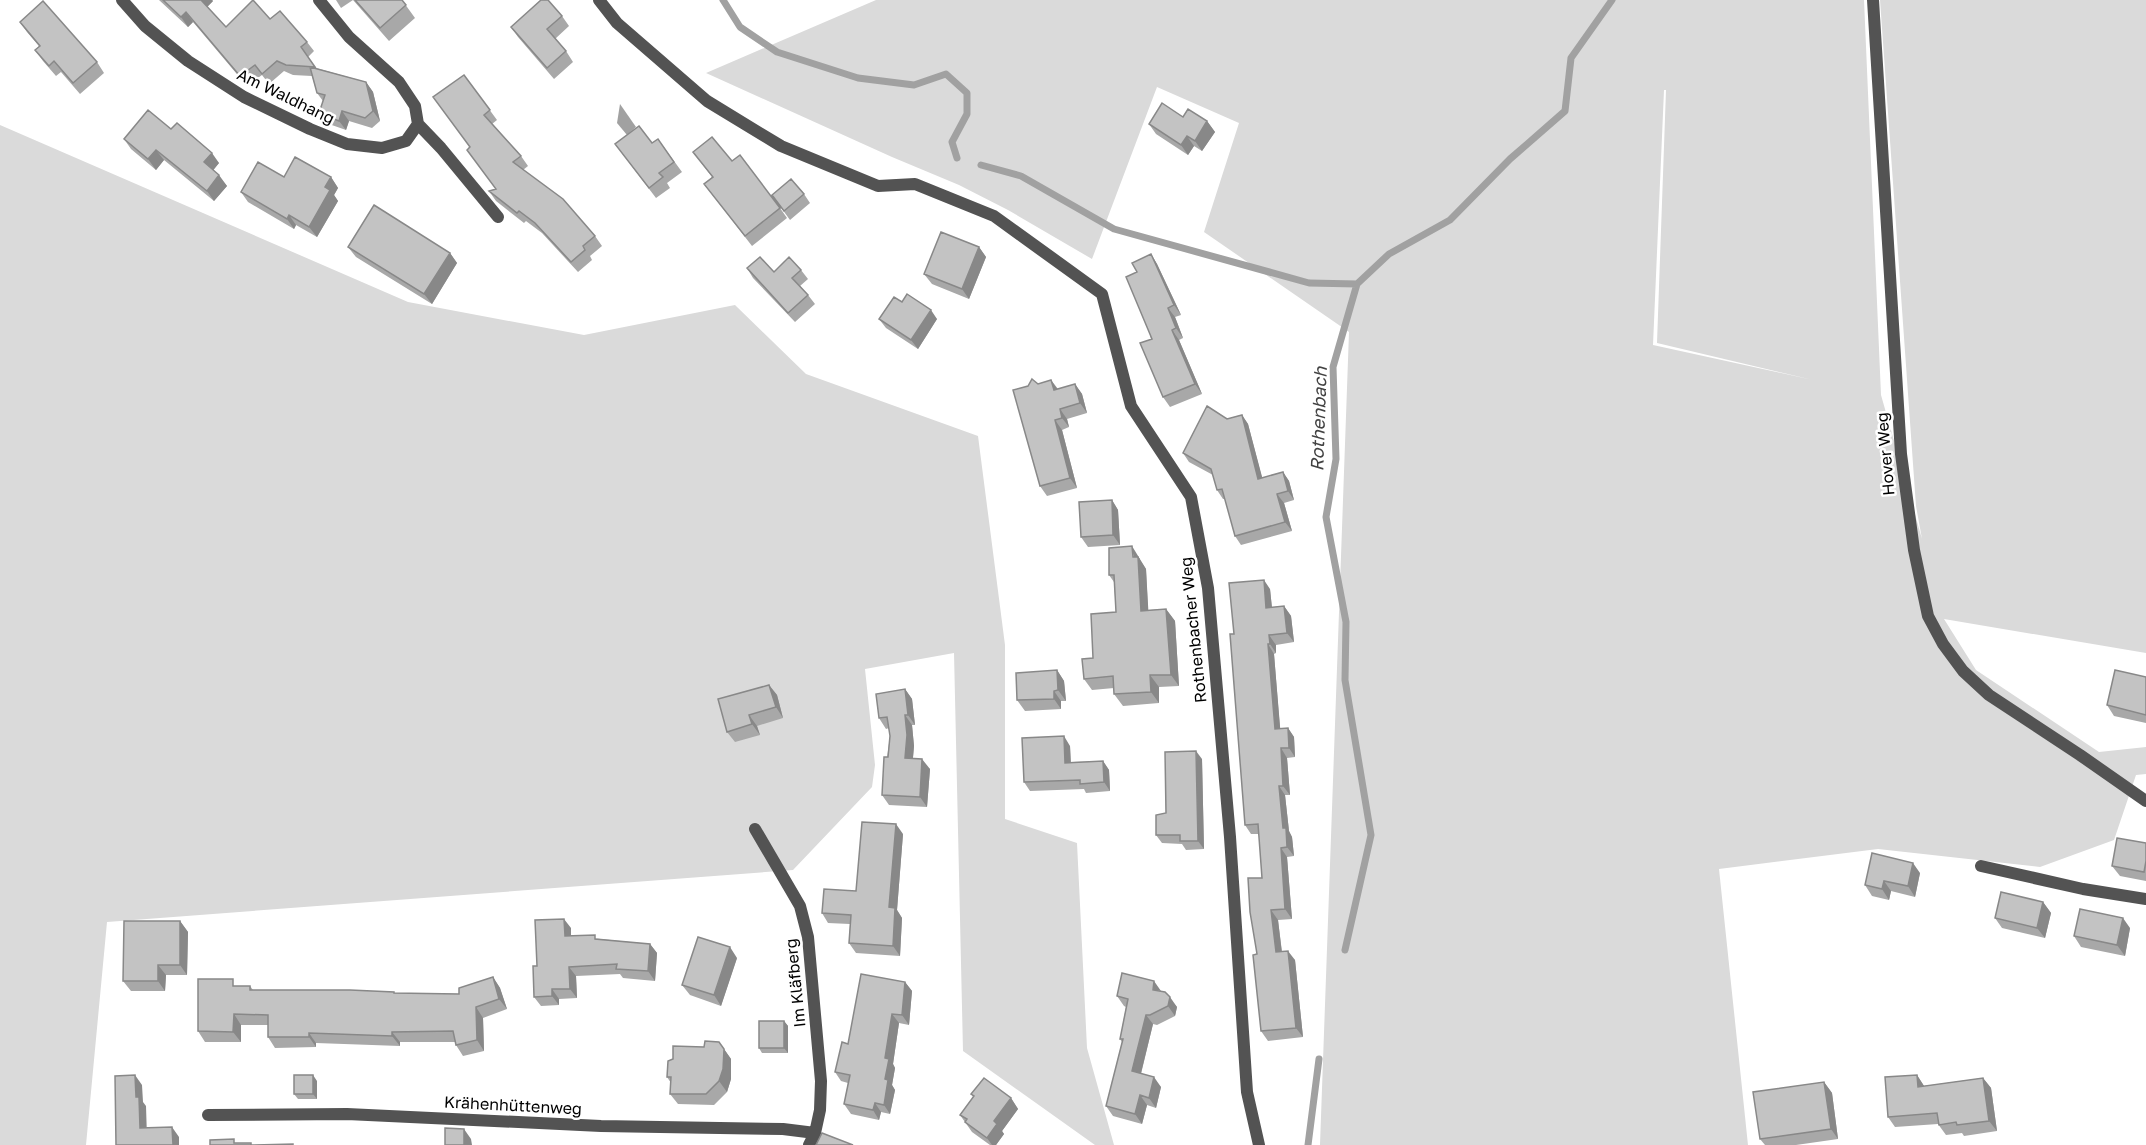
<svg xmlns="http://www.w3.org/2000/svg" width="2146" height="1145" font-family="'Golos Text',sans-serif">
	<rect width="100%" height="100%" fill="#fff"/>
	<path fill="#dadada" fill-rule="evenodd" d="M876,0H1864L1881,395L1922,539L1916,506L1880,0H2146V653L1944,619L1976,670L2099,752L2146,747V774L2136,775L2114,840L2040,867L1878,849L1719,869L1748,1145H1320L1349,332L1204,232L1239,123L1157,87L1092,259L1008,210L959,185L892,157L706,73ZM1664,90H1666L1657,343L1813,380L1653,345Z
		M0,125L408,302L584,335L735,305L806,374L978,436L1005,645V819L1077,843L1087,1048L1114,1145H1095L963,1051L954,653L865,669L875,765L872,787L793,870L107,922L86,1145H0Z"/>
	<path fill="#a1a1a1" d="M620,104L636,127L627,135L617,123Z"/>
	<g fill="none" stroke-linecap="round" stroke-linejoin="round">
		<path stroke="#a1a1a1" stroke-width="7" d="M723,0L740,27L777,52L858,78L914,85L946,74L967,93V114L952,142L957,158
			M981,165L1021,176L1114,229L1309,283L1357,284L1333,367L1336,459L1326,517L1346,622L1345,680L1371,835L1345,950
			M1357,284L1389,254L1450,220L1510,159L1565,111L1571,58L1612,0
			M1308,1145L1319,1059"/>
		<path stroke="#535353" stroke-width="12" d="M122,0L145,26L188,61L244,97L310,129L347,144L382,148L406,141L418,124L415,106L399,82L349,37L319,0
			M599,0L617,23L707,101L781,146L878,186L915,184L994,216L1102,294L1131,406L1191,497L1208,588L1230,837L1247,1092L1259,1145
			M1873,0L1901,454L1914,550L1928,616L1943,644L1963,671L1989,695L2080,755L2146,801
			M418,124L441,148L498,217
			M755,829L800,906L808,937L821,1081L820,1110L815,1133L809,1145
			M1981,866L2083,889L2146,899
			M208,1115L347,1114L601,1126L783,1129L815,1133"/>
	</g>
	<path fill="#a8a8a8" d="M159,0H212L213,1L207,7L226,27L270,19L307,42L314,51L308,57L316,68L366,82L373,92L380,121L372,128L349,121L346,130L326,123L319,113L323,101L317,93L312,76L293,75L284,71L269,84L262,75L247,86L193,22L188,27Z
		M336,0H402L415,18L389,41L353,0L341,8Z
		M562,16L569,26L555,39L566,51L573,62L554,79L518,37L511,27Z
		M20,22L97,62L104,73L80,94L61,72L56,76L43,61L35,50L39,46L27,32Z
		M464,75L497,120L492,124L521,156L528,166L523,170L595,236L602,246L590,256L592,260L578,272L542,233L526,221L524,223L496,201L489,191L496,189L467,150L469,147Z
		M1183,117L1207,121L1215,132L1202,151L1194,146L1188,155L1156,134L1149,124Z
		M171,129L219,163L213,170L227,186L214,201L164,160L156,170L131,149L124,139Z
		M658,139L682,172L667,183L670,188L656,198L615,144L652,143Z
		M693,152L732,161L780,208L787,218L752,246L704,184L712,177Z
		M284,177H331L338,188L334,195L338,201L317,237L296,225L294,229L248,202L241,192Z
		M804,194L810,203L790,220L772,195Z
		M348,247L450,253L457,263L432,304L356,257Z
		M979,247L986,257L969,299L932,284L924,274Z
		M1151,254L1157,264L1181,315L1175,317L1183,338L1179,340L1202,394L1170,407L1163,397L1137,272Z
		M747,268L774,272L801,270L808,279L800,286L808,295L815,304L795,322L753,278Z
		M902,302L937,319L918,349L886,328L879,319Z
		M1051,380L1058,389L1075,384L1082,394L1087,413L1067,419L1069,427L1062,430L1077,488L1047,496L1040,486L1038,384Z
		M1242,415L1248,424L1262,478L1283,472L1289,481L1294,500L1284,503L1292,531L1241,545L1235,536L1225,499H1223L1217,490L1213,475L1189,462L1183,453L1227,419Z
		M1112,500L1118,510L1120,545L1088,547L1081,537Z
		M1140,558V560L1146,569L1148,610L1166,609L1175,621L1179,686L1159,687V703L1123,706L1114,694V688L1092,690L1084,679L1116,612L1114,582L1109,575Z
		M1270,589L1272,608L1284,606L1291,616L1294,642L1276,645V653L1274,654L1280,729L1288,728L1294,737L1295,757L1287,758L1290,795H1285L1289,831L1292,837L1294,856L1287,857L1292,919L1278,920L1282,952L1295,960L1303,1037L1268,1041L1261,1031L1257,954L1262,878L1259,834H1251L1245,825L1234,634Z
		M1057,670L1064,681L1066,701H1061V709L1025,711L1017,700Z
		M2146,677V723L2114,716L2107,705Z
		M769,685L777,695L783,718L757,726L760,735L735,742L727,732Z
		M905,689L912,699L915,725H912L914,746L913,758L930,769L927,807L889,805L882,795L890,736L889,728L886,729L879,718Z
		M1070,746L1071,762L1103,761L1109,770L1110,791L1086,793L1084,789L1030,791L1024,782Z
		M1202,759L1204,849L1186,850L1182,844L1162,843L1156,835L1166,813Z
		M903,834L897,910L902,918L900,956L856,953L849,943L850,924L828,923L822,913L856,891Z
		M2146,843V881L2120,876L2112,866Z
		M1920,873L1915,897L1891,891L1889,900L1872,896L1865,885Z
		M2043,902L2051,913L2045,938L2002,928L1995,918Z
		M180,921L188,932L187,975H166L165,991H131L123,981Z
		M571,928V936L650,944L657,953L655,981L623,978L620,974L576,976L577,998L559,999V1005L541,1006L534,997L537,966Z
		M2130,928L2125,956L2081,947L2074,936Z
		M737,958L721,1006L690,995L682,985Z
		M493,977L500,988L507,1009L483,1018L484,1051L463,1056L456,1045L455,1042H400V1046L316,1043V1047L275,1048L268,1037V1025H241V1042H205L198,1031L237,986H250L253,990L395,993L459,994Z
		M905,982L912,991L909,1025L899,1023L893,1064L895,1068L892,1085L895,1090L890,1114L881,1112L879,1120L851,1114L844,1104L848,1083L841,1081L835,1072L848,1044Z
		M1161,991L1177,1007L1175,1016L1157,1025L1153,1024L1141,1074L1161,1087L1156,1108L1147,1105L1142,1124L1113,1116L1106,1106L1122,1042L1120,1039L1126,1007L1124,1006L1117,996Z
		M784,1021L788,1026V1053H762L759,1048Z
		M724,1049L731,1059V1079L727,1092L714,1105L678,1104L670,1094L671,1083L667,1077Z
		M1917,1075L1924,1086L1983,1078L1991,1088L1997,1131L1964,1136L1962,1133L1946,1135L1938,1124L1895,1127L1888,1117Z
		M317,1081V1099H298L294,1094Z
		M1824,1082L1832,1093L1838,1139L1796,1145H1765L1760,1139Z
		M971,1094L1011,1098L1018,1109L1002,1131L1004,1134L996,1145H990L972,1132L960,1115L973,1097Z"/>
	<path fill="#888" d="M200,0H212L213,1L206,8Z
		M186,12L193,22L188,27L181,17Z
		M366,82L373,92L380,121L373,111Z
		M342,111L349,121L346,130L339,121Z
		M1207,121L1215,132L1202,151L1195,141Z
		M1187,136L1194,146L1188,155L1181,145Z
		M156,150L164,160L156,170L148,159Z
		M212,153L219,163L211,173L204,162Z
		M219,175L227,186L214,201L207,191Z
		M331,177L338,188L334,195L338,201L317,237L309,227L325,187Z
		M289,215L296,225L294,229L287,219Z
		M979,247L986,257L969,299L962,289Z
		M450,253L457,263L432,304L424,294Z
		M1151,254L1157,264L1181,315L1174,305Z
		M1168,308L1175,317L1183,338L1176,328Z
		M931,310L937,319L918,349L911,340Z
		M1172,330L1179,340L1202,394L1195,384Z
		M1051,380L1058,390H1054Z
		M1075,384L1082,394L1087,413L1080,403Z
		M1060,409L1067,419L1069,427L1062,418Z
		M1242,415L1248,424L1265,488L1258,479Z
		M1055,420L1062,430L1077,488L1070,478Z
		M1283,472L1289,481L1294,500L1288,491Z
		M1277,494L1284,503L1292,531L1285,522Z
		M1112,500L1118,510L1120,545L1113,535Z
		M1132,546L1146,569L1149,622L1141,611Z
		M1264,580L1270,589L1273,618L1266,608Z
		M1284,606L1291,616L1294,642L1287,633Z
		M1166,609L1175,621L1179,686L1171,675Z
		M1269,635L1276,645V653L1270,644Z
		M1268,644L1274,654L1281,738L1275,729Z
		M1057,670L1064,681L1066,701L1058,690Z
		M1150,675L1159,687V703L1151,692Z
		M769,685L777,695L783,718L776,707Z
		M905,689L912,699L915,725L908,715Z
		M1054,691L1061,701V709L1054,699Z
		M749,715L757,726L760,735L752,724Z
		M905,715L912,725L914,746L912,768L905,758Z
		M1288,728L1294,737L1295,757L1289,748Z
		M1064,736L1070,746L1071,772L1065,763Z
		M1281,748L1287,758L1290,795L1283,786Z
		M1196,751L1202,759L1204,849L1198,841Z
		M922,759L930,769L927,807L920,797Z
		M1103,761L1109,770L1110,791L1104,782Z
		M1279,786L1285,795L1289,831L1292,837L1294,856L1287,847L1283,828Z
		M896,824L903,834L897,910L902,918L900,956L893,946L889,907Z
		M1281,848L1287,857L1292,919L1285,909Z
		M1913,863L1920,873L1915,897L1908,886Z
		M1884,881L1891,891L1889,900L1882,889Z
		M2043,902L2051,913L2045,938L2037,928Z
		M1271,910L1278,920L1283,962L1276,952Z
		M2123,918L2130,928L2125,956L2117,945Z
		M564,919L571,928V945L565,936Z
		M180,921L188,932L187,975L180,965Z
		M650,944L657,953L655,981L648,971Z
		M730,947L737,958L721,1006L714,995Z
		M1288,951L1295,960L1303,1037L1296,1028Z
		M158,965L166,975L165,991L158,981Z
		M569,967L576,976L577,998L570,989Z
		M493,977L500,988L507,1009L499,999Z
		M1154,981L1161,991L1153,990Z
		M905,982L912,991L909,1025L902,1015Z
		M552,989L559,999V1005L552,996Z
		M1170,997L1177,1007L1175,1016L1168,1006Z
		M476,1007L483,1018L484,1051L477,1040Z
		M234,1014L241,1025V1042L233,1032Z
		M892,1014L899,1023L893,1064L895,1068L892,1085L895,1090L890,1114L884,1105L885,1058Z
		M1146,1015L1153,1024L1139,1081L1132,1071Z
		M784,1021L788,1026V1053L784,1048Z
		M392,1032L400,1042V1046L392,1036Z
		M309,1033L316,1043V1047L309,1037Z
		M724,1049L731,1059V1079L727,1092L719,1081Z
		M135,1075L142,1085L143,1102L146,1106L147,1138L140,1128L136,1097Z
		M313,1075L317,1081V1099L313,1094Z
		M1917,1075L1924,1086L1925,1098L1918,1087Z
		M1154,1077L1161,1087L1156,1108L1149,1098Z
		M1983,1078L1991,1088L1997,1131L1989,1121Z
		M1824,1082L1832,1093L1838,1139L1831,1129Z
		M1140,1095L1147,1105L1142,1124L1135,1114Z
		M1011,1098L1018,1109L1002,1131L1004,1134L996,1145H992L987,1138L994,1121Z
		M875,1103L881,1112L879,1120L873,1110Z
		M172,1127L179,1137V1145H173Z
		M464,1129L471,1139L472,1145H464Z"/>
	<path fill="#c3c3c3" stroke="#888" stroke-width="1.5" d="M163,0H201L226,27L253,0L270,19L280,11L307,42L301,47L315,67L286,65L277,61L262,74L255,65L240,76L186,12L181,17Z
		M355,0H402L406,5L380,28Z
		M541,0H548L562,16L547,29L566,51L547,68L511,27Z
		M43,1L97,62L73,83L54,61L49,66L35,50L40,46L20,22Z
		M310,67L366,82L373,111L365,118L342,111L339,121L319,113L325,95L317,93Z
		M464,75L490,110L484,115L521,156L513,162L563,199L595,236L583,246L585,250L571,262L535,223L519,211L517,213L489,191L496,189L467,150L470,147L433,97Z
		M1162,103L1183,117L1188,109L1207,121L1195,141L1187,136L1181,145L1149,124Z
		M148,110L171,129L177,123L212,153L204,162L219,175L207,191L156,150L148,159L124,139Z
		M639,126L652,143L658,139L674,162L659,173L663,177L649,188L615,144Z
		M712,137L732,161L740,155L780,208L745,236L704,184L713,177L693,152Z
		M295,157L331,177L325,187L330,190L309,227L289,215L287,219L241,192L258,162L284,177Z
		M791,179L804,194L784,211L772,195Z
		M374,205L450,253L424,294L348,247Z
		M941,232L979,247L962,289L924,274Z
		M1151,254L1174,305L1168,308L1176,328L1172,330L1195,384L1163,397L1140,343L1152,339L1126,277L1137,272L1132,263Z
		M760,257L774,272L789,257L801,270L792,278L808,295L788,313L747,268Z
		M907,294L931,310L911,340L879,319L894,297L902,302Z
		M1032,379L1038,384L1051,380L1054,390L1075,384L1080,403L1060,409L1062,418L1055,420L1070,478L1040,486L1013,390L1028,386Z
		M1207,406L1227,419L1242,415L1258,479L1283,472L1288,491L1277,494L1285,522L1235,536L1222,489L1217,490L1211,469L1183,453Z
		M1112,500L1113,535L1081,537L1079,502Z
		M1132,546L1133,557H1138L1141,611L1166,609L1171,675H1150L1151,692L1114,694L1113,676L1084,679L1082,659L1093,658L1091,614L1116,612L1114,575H1109V548Z
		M1264,580L1266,608L1284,606L1287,633L1269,635L1270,644H1268L1275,729L1288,728L1289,748H1281L1283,786H1279L1283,828H1286L1287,847L1281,848L1285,909L1271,910L1276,952L1288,951L1296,1028L1261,1031L1253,955L1257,954L1250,912L1248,878H1262L1258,824L1245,825L1230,634H1234L1229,583Z
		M1057,670L1058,690L1054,691V699L1017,700L1016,673Z
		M2115,670L2146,677V715L2107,705Z
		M769,685L776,707L749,715L752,724L727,732L718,699Z
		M905,689L908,715H905L907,735L905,758L922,759L920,797L882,795L884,757H888L890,736L887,717L879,718L876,694Z
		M1064,736L1065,763L1103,761L1104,782L1080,784V780L1024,782L1022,738Z
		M1196,751L1198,841H1180V835H1156V815L1166,813L1165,752Z
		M862,822L896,824L889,907L895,908L893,946L849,943L851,915L822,913L824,889L856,891Z
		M2117,838L2146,843V861L2144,872L2112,866Z
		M1872,853L1913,863L1908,886L1884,881L1882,889L1865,885Z
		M2001,892L2043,902L2037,928L1995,918Z
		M2080,909L2123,918L2117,945L2074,936Z
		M564,919L565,936L595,935V939L650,944L648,971L616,969L617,964L569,967L570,989H552V996L534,997L533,966H537L535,920Z
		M124,921H180V965H158V981H123Z
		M698,937L730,947L714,995L682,985Z
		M1122,973L1154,981L1153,990L1165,992L1170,997L1168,1006L1150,1015H1146L1132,1071L1154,1077L1149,1098L1140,1095L1135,1114L1106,1106L1123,1039H1120L1128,999L1117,996Z
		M861,974L905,982L902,1015L892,1014L885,1058L889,1059L885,1079L888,1080L884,1105L875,1103L873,1110L844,1104L850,1075L835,1072L842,1042L848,1044Z
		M493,977L499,999L476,1007L477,1040L456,1045L453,1031L392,1032V1036L309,1033V1037H268V1015L234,1014L233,1032L198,1031V979H233V986H250V990H350L394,992V993L459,994V988Z
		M759,1021H784V1048H759Z
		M705,1041L719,1042L724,1049L723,1069L719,1081L706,1094H670L671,1077H667L668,1061L673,1059V1046L704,1047Z
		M135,1075L136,1097H139L140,1128L172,1127L173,1145H116L115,1076Z
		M294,1075H313V1094H294Z
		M1917,1075L1918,1087L1983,1078L1989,1121L1957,1125L1956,1122L1939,1125L1937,1113L1888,1117L1885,1077Z
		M984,1078L1011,1098L994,1121L997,1124L987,1138L965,1122L967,1119L960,1115L974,1096L971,1094Z
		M1824,1082L1831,1129L1760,1139L1753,1092Z
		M445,1128L464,1129V1145H445Z
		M822,1133L853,1145H816Z
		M234,1139V1143H251V1145L293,1144V1145H210V1140Z"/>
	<g text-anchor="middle" stroke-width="5" stroke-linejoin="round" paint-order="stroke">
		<g font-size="16" fill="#000" stroke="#fff">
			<text transform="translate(286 96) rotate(26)" y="6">Am Waldhang</text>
			<text transform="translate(1885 454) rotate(-95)" y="6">Hover Weg</text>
			<text transform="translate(1193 630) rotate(-96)" y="6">Rothenbacher Weg</text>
			<text transform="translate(795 983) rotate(-96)" y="6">Im Kläfberg</text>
			<text transform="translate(513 1105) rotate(3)" y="6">Krähenhüttenweg</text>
		</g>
		<g font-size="18" font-style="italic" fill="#424242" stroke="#fff">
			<text transform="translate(1319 419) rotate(-88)" y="6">Rothenbach</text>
		</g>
	</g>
</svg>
